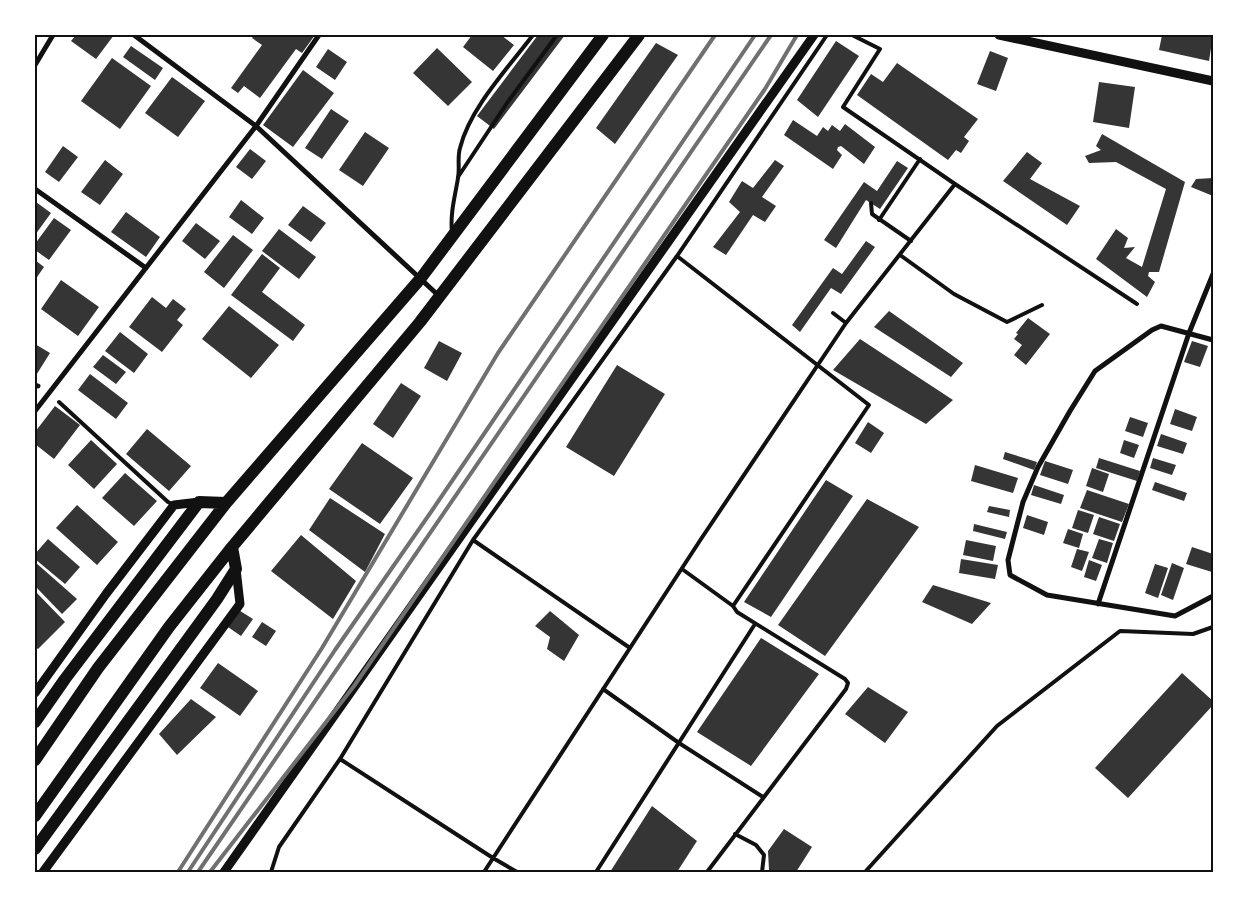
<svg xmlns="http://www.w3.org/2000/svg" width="1248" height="907" font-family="Barlow,sans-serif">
	<rect width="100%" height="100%" fill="#fff"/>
	<path fill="#353535" d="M76,35H114L96,59L71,41Z
		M254,35H315L302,53L296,49L260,98L244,86L238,93L231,88L262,45L252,38Z
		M472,35H501L514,45L493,71L463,47Z
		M538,35H565L494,129L477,116Z
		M1162,35H1213L1209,61L1159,50Z
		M836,41L859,56L818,117L797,100Z
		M656,43L678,55L615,144L596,128Z
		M131,46L163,68L155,80L123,57Z
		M437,48L472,82L448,106L413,73Z
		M328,49L347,62L335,80L316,67Z
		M990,51L1008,58L996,91L977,84Z
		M112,58L151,86L120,129L81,101Z
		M897,63L978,119L964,137L969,141L961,153L956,150L948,160L857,95L871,74L883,82Z
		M303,70L334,93L293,147L263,125Z
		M172,77L205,101L178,137L145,113Z
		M1099,82L1135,87L1129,128L1093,122Z
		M331,109L349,121L322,159L305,148Z
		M793,120L817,136L823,127L828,131L832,125L840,131L845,124L875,147L864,164L841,146L838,147L837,150L842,155L833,169L784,135Z
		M365,132L389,148L363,186L339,170Z
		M1102,134L1185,182L1159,272H1149L1148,276L1155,282L1147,297L1096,259L1116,229L1128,238L1124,248L1135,247L1126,258L1142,267L1166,189L1116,162L1089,163L1085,156L1101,150L1096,146Z
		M63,146L78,157L59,182L45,172Z
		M250,149L266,161L252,179L236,167Z
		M1027,152L1042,163L1030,179L1080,206L1067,225L1003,181Z
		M105,160L123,174L100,205L81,192Z
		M775,160L784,166L762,197L776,206L765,222L753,215L726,255L713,247L740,212L729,202L742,181L753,188Z
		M897,161L908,168L880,209L866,200L836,248L824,240L864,182L877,191Z
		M1213,178V196L1191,187L1196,179Z
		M241,200L264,218L252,234L229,217Z
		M36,202L51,213L35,235V203Z
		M303,206L326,223L311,242L288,225Z
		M126,212L160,237L146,257L111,232Z
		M54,218L71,230L49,260L35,250V244Z
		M196,223L220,241L205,259L182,241Z
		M279,229L316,257L299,279L262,251Z
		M233,235L253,250L224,288L204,272Z
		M866,241L875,247L841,294L831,288L800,332L792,325L833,268L842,274Z
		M262,254L280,268L262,292L305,325L293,341L231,295Z
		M35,260L44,267L35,280Z
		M61,280L99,307L78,336L41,309Z
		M152,297L166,308L173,299L186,309L177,320L183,325L162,352L129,327Z
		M229,306L279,345L251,378L202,339Z
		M889,311L963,363L951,377L874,327Z
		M1028,318L1050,334L1026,365L1014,355L1022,345L1014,339L1018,334L1016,333Z
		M120,332L148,354L134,373L105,351Z
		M860,339L953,400L926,424L833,370Z
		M439,341L462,353L447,381L424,368Z
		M1192,341L1208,346L1200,367L1184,362Z
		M35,344L50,353L35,377Z
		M103,355L126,372L116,384L93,367Z
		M617,365L665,394L614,476L566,447Z
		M90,374L128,403L116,419L78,390Z
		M401,383L421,396L393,438L373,424Z
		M55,406L80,425L54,459L35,444V432Z
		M1175,409L1197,417L1192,431L1170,424Z
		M1130,417L1148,423L1143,437L1125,431Z
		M868,422L884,433L871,453L855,443Z
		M147,429L191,466L169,491L126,454Z
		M1161,434L1187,443L1183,454L1157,446Z
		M91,440L117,464L94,489L68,465Z
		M1124,440L1139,445L1134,458L1120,453Z
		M362,443L413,478L380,524L329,489Z
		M1005,452L1037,462L1034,470L1003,459Z
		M1099,458L1140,471L1137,481L1096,468Z
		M1153,458L1176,465L1172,475L1150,468Z
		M1045,461L1073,470L1068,484L1040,475Z
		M975,465L1018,478L1013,493L971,481Z
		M1092,468L1109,474L1103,492L1086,486Z
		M125,473L157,501L134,526L102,498Z
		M826,480L853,496L771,617L744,602Z
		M1155,482L1187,493L1184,501L1152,490Z
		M1034,485L1064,495L1061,504L1031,495Z
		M1087,490L1129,504L1122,522L1080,508Z
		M330,498L385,534L365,572L309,530Z
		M867,499L919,527L825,656L778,625Z
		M77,505L118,542L97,565L56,528Z
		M989,506L1010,510L1009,517L987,512Z
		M1078,510L1094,515L1088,533L1072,528Z
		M1027,515L1048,522L1044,535L1023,528Z
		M1099,517L1120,524L1114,541L1093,534Z
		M974,524L1007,532L1005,539L973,531Z
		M1068,529L1083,534L1079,548L1063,543Z
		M301,535L356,581L333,619L271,571Z
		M48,539L80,567L65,584L35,559V554Z
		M1099,539L1113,543L1107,563L1092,558Z
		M966,540L996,546L993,561L963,555Z
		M1192,547L1213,554L1212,572L1186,564Z
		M1077,549L1089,552L1082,571L1071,567Z
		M961,559L998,565L995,579L959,573Z
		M1089,560L1102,565L1096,581L1084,577Z
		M35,562L77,599L62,614L35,586Z
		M1172,563L1184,568L1173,600L1161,595Z
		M1155,564L1168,568L1158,598L1145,593Z
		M933,585L991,603L972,624L922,602Z
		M35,591L65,622L38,649L35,647Z
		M237,609L253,619L241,636L225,625Z
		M550,611L579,635L564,661L547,649L550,637L535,626Z
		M262,622L276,631L266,646L252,637Z
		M761,638L819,674L751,766L697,732Z
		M218,663L258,691L240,716L200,688Z
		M1182,673L1213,701V705L1128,798L1095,768Z
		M868,687L908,712L885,743L845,714Z
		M191,699L216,717L177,755L159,734Z
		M652,806L697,841L677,872H610Z
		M784,829L812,847L796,872H772L769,870L768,851Z"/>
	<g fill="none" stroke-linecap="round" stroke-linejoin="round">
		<path stroke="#111" stroke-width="4" d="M852,35L880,49L843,107L955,184L1137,304
			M458,177L507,103L557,35
			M871,203L872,214L911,241
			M879,220L920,159
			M452,232C450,213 455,197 458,178C460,168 457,158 460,148C470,108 508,68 533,35
			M900,255L954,294L1007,322L1042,305
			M677,256L869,405L733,606
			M833,313L846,323
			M59,402L168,502L174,505
			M682,569L733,606L737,612L845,679L848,683L846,689L707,872
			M630,648L473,540L677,256L827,35
			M603,689L679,743L763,797
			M340,759L493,858L517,872
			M735,834L756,845L764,855L762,872
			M271,872L279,847L340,759L473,540
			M484,872L701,539L846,323L955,184
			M596,872L755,624
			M865,872L997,726L1120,631L1193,634L1213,627"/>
		<path stroke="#111" stroke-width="5" d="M134,35L256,126L439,296
			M35,65L53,35
			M35,189L146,268
			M1213,340L1161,326L1152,330L1095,371L1070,411L1038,467L1023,502L1008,560L1010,575L1047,595L1175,616L1213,596
			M35,385L38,386
			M35,411L256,126L319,35
			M1098,604L1189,333L1213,274"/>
		<path stroke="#111" stroke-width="9" d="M999,35L1213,81
			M35,693L106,594L174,505L199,502
			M43,872L240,604L236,569
			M224,872L814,35"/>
		<path stroke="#111" stroke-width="12" d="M35,722L65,679L199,502L226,503
			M35,760L98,668L226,503L421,278L603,35
			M35,816L169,627L232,547L420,322L639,35
			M35,849L217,599L236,569L232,547"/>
		<path stroke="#707070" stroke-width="4" d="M178,872L322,648L498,353L715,35
			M188,872L335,650L433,509L755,35
			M198,872L771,35
			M210,872L354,686L765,89L797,35"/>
	</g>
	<rect width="1248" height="907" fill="none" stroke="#ffffff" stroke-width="72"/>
	<rect x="36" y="36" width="1176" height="835" fill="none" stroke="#111" stroke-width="2"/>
</svg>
